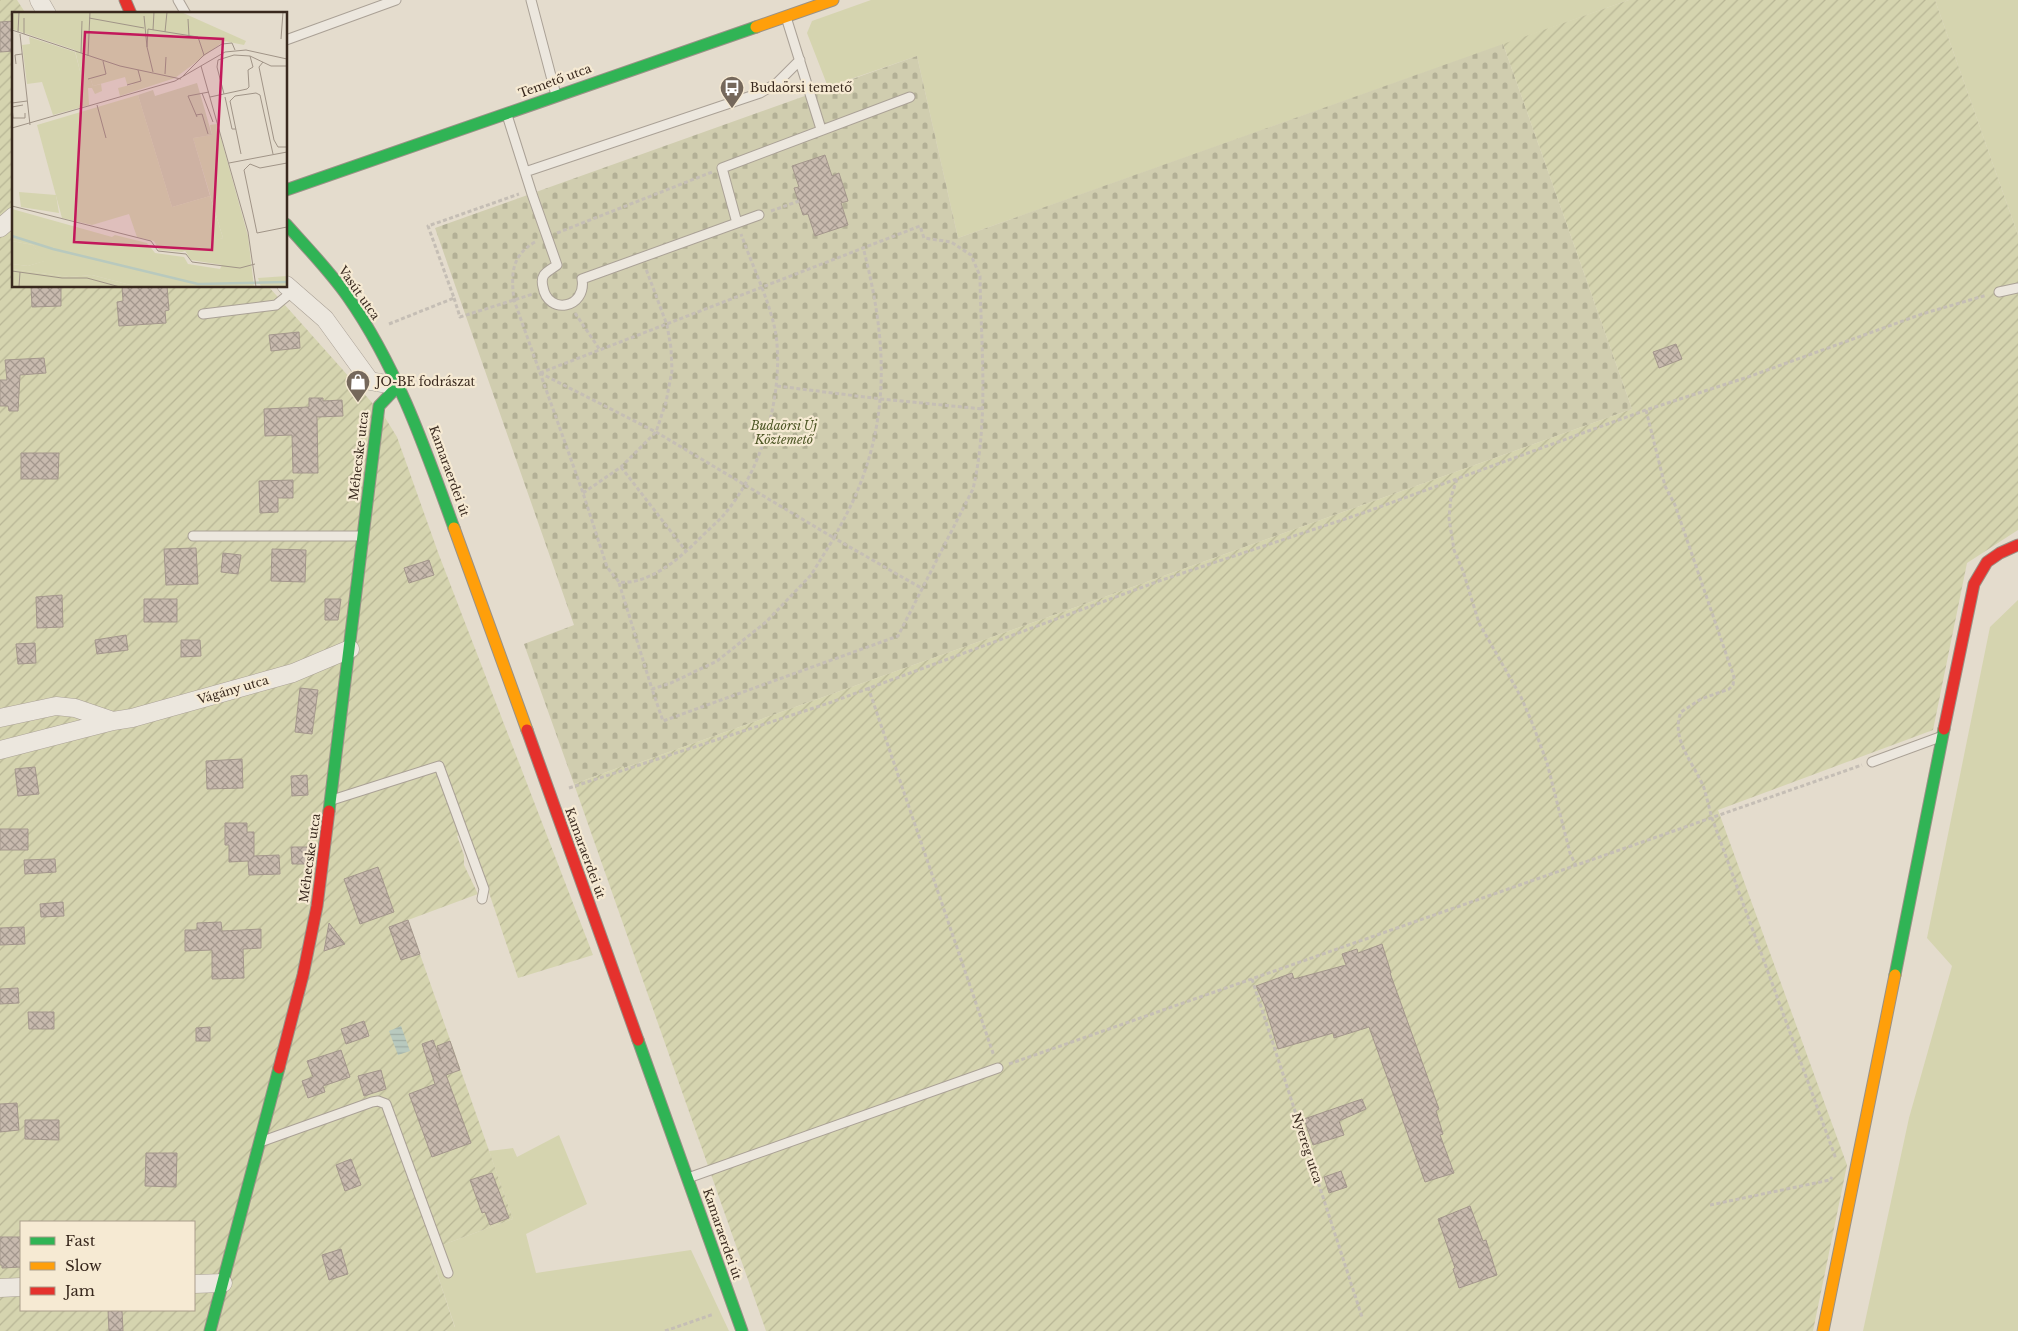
<svg xmlns="http://www.w3.org/2000/svg" width="2018" height="1331" font-family="'Libre Baskerville',serif">
	<defs>
		<pattern id="cemetery-stones" width="16" height="16" patternUnits="userSpaceOnUse" patternTransform="scale(1.25)"><rect width="16" height="16" fill="#d0cdaf"/><path d="M2 7V4a2 2 0 0 1 4 0v3zM10 15v-3a2 2 0 0 1 4 0v3z" fill="#b3b096"/></pattern>
		<pattern id="garden-furrows" width="10" height="10" patternUnits="userSpaceOnUse" patternTransform="scale(1.25)"><rect width="10" height="10" fill="#d5d4af"/><path d="M-1 1l2-2M0 10L10 0M9 11l2-2" fill="none" stroke="#b8b696"/></pattern>
		<pattern id="water-rules" width="6" height="5" patternUnits="userSpaceOnUse" patternTransform="scale(1.25)"><rect width="6" height="5" fill="#b8c9be"/><path d="M0 2.5h6" fill="none" stroke="#9fada3"/></pattern>
		<pattern id="building-cross-hatch" width="8" height="8" patternUnits="userSpaceOnUse" patternTransform="scale(1.25)"><rect width="8" height="8" fill="#c8baae"/><path d="M0 0l8 8M0 8l8-8" fill="none" stroke="#a3978d"/></pattern>
	</defs>
	<rect width="100%" height="100%" fill="#e4dccd"/>
	<path fill="#d5d4af" d="M871,0H1629L958,238L917,56L828,87L807,33L812,21Z
		M1935,0H2018V235Z
		M2018,600V1331H1863L1909,1118L1952,966L1927,938L1990,627Z
		M559,1135L587,1204L526,1234L536,1273L691,1250L729,1331H445L455,1327L430,1252L445,1244L513,1219L489,1151L513,1148L517,1157Z"/>
	<path fill="url(#cemetery-stones)" d="M1503,44L1632,409L624,768L623,766L574,784L524,644L574,625L435,228L917,56L958,238Z"/>
	<path fill="url(#garden-furrows)" fill-rule="evenodd" d="M0,0H17L26,14H14V286H268L384,416L397,437L439,555L593,955L518,978L468,831L457,836L464,855V865L478,894L408,920L513,1219L445,1244L430,1252L455,1328L445,1331H0ZM21,1222H194V1310H21Z
		M1629,0H1935L2018,235V530L1967,563L1933,730L1718,810L1847,1165L1813,1331H766L574,784L623,766L624,768L1632,409L1503,44Z"/>
	<path fill="url(#water-rules)" d="M401,1026L410,1051L398,1055L389,1031Z"/>
	<path fill="url(#building-cross-hatch)" stroke="#a4978c" d="M14,21V51L0,52V22Z
		M825,155L832,176L839,173L848,201L841,203L848,225L815,236L808,214L803,215L794,188L799,187L792,166Z
		M31,286H61V306L32,307Z
		M122,286H167L169,310L165,311L166,323L119,326L117,302L123,301Z
		M299,332L300,348L271,351L269,335Z
		M1676,344L1682,359L1659,368L1653,352Z
		M44,358L46,373L20,375L18,411H9L8,406H0V380H7L5,360Z
		M309,398H323V401L342,400L343,416L317,417L318,473H293L292,435L265,436L264,409L309,407Z
		M21,453H59L58,479H21Z
		M293,480V498H278V512L260,513L259,481Z
		M196,548L198,584L166,585L164,549Z
		M272,549L306,550L305,582L271,581Z
		M223,553L241,555L238,574L221,572Z
		M429,560L434,575L409,583L404,568Z
		M62,595L63,627L37,628L36,597Z
		M144,599H177V622H144Z
		M325,599H341L338,620H325Z
		M126,635L128,650L97,654L95,640Z
		M181,640H200L201,656L181,657Z
		M35,643L36,663L18,664L16,644Z
		M300,688L318,690L312,734L295,732Z
		M242,759L243,788L207,789L206,761Z
		M35,767L39,794L18,796L15,769Z
		M307,775L308,795L292,796L291,776Z
		M225,823H247V832H254V856L279,855L280,874L249,875L248,861L229,862V845H225Z
		M0,829H28V850H0Z
		M291,847H310L308,864H292Z
		M55,859L56,872L25,874L24,860Z
		M378,867L394,912L360,924L344,879Z
		M63,902L64,916L41,917L40,904Z
		M408,920L420,954L401,960L389,927Z
		M221,922L222,931L261,929V948L243,949L244,978L212,979V950L185,951V930H197V923Z
		M329,923L345,944L324,951Z
		M24,927L25,944L0,945V928Z
		M1382,944L1391,973H1390L1439,1109L1436,1111L1443,1134L1440,1135L1454,1173L1425,1182L1369,1027L1334,1038L1333,1033L1278,1049L1265,1006L1256,986L1292,973L1294,979L1346,965L1342,954L1357,949L1358,953Z
		M18,988L19,1003L0,1004V989Z
		M28,1012H54V1029H29Z
		M364,1021L369,1036L346,1044L341,1029Z
		M210,1027V1041H196V1028Z
		M433,1040L441,1061L437,1046L450,1041L460,1070L446,1075L471,1143L432,1157L409,1094L435,1084L422,1044Z
		M341,1050L350,1077L323,1086L325,1092L308,1098L302,1081L313,1077L307,1061Z
		M381,1070L386,1089L364,1096L358,1076Z
		M1362,1099L1366,1109L1339,1121L1344,1135L1313,1145L1304,1119Z
		M17,1103L19,1130L0,1132V1104Z
		M25,1120H59V1140L25,1139Z
		M146,1153H177L176,1187L145,1186Z
		M351,1159L361,1185L345,1191L336,1165Z
		M1341,1171L1347,1187L1329,1193L1324,1177Z
		M492,1173L509,1218L490,1225L485,1212L482,1213L470,1180Z
		M1470,1206L1483,1241L1486,1240L1497,1275L1459,1288L1453,1269L1455,1268L1438,1219Z
		M0,1237H21V1267L2,1268V1265H0Z
		M341,1249L348,1274L329,1280L322,1255Z
		M108,1310H122L123,1331H109Z"/>
	<g fill="none" stroke-linecap="round" stroke-linejoin="round">
		<defs>
			<path id="lane" d="M178,0L186,14
				M531,0L556,95
				M786,17L821,129
				M286,40L396,0
				M507,115L532,194L557,265C553,268 547,271 544,275C542,278 542,283 543,287C548,316 587,308 582,279L759,215
				M525,172L760,93L777,83L800,60
				M737,223L722,168L910,97
				M1999,292L2018,288
				M203,314L276,305L293,291
				M193,536H362
				M1872,762L1940,737
				M332,800L439,766L484,889L482,899
				M263,1141L372,1102L378,1101L386,1104L448,1273
				M688,1178L998,1068"/>
			<path id="street" d="M39,0L47,14
				M0,228L14,216
				M286,285L325,319L370,381L398,386
				M0,718L56,706L75,708L113,721L132,718L293,673L350,649
				M0,750L113,721
				M194,1284L223,1283
				M0,1288L21,1287"/>
			<path id="fast" d="M286,190L756,27
				M286,224C307,248 329,270 348,297C397,367 425,448 454,528
				M329,811L379,406L398,386
				M1895,975L1944,729
				M638,1040L742,1331
				M210,1331L279,1068"/>
			<path id="slow" d="M756,27L833,0
				M454,528L527,730
				M1823,1331L1895,975"/>
			<path id="jam" d="M125,0L131,14
				M1944,729L1974,584L1987,562L2000,553L2018,545
				M527,730L638,1040
				M279,1068L303,975L317,906L329,811"/>
		</defs>
		<use href="#lane" stroke="#aaa196" stroke-width="11"/>
		<use href="#street" stroke="#aaa196" stroke-width="19"/>
		<use href="#fast" stroke="#999186" stroke-width="13"/>
		<use href="#slow" stroke="#999186" stroke-width="13"/>
		<use href="#jam" stroke="#999186" stroke-width="13"/>
		<path stroke="#c5beb5" stroke-width="3" stroke-dasharray="4 2.5" stroke-linecap="butt" d="M771,211L799,201
			M557,233L712,172
			M535,242C511,256 511,274 514,300L583,493L607,567L619,582C648,585 678,560 697,541C705,533 714,525 722,517C762,472 784,394 776,335C771,304 752,265 741,234
			M454,298L460,317L533,294
			M575,313L600,350
			M389,324L454,298L428,226L519,194
			M540,373L920,226L924,238L951,242L971,255L980,276C981,347 989,420 973,489L898,636L663,721L652,689
			M540,373L656,432L834,538C840,526 847,514 853,501C892,415 886,336 863,247
			M777,386L881,399L983,409
			M1646,410L1665,486L1675,505L1734,677L1733,685L1729,689L1701,699L1681,712C1670,739 1694,763 1704,788C1707,798 1709,808 1712,818L1836,1159
			M621,467L686,551
			M1457,479L1451,497L1449,518L1454,550L1463,571L1479,623L1521,697L1533,725L1547,763L1570,853L1576,866
			M583,493L621,467L656,432L666,402L672,371L671,348L667,325L646,269
			M619,583L652,689L671,683L717,661L766,622L811,575L834,538L923,589
			M868,687L994,1056
			M569,788L829,703L1159,581L1363,513L1646,410L1748,377L1922,314L1987,295
			M1252,979L1362,1317
			M1009,1064L1862,765
			M1710,1205L1830,1180L1832,1177
			M665,1331L714,1314"/>
		<use href="#lane" stroke="#ece7de" stroke-width="9"/>
		<use href="#street" stroke="#ece7de" stroke-width="18"/>
		<use href="#fast" stroke="#30b455" stroke-width="11"/>
		<use href="#slow" stroke="#ff9f0a" stroke-width="11"/>
		<use href="#jam" stroke="#e5322d" stroke-width="11"/>
	</g>
	<defs>
		<symbol id="bus-pin" viewBox="-11 -11 22 30"><path d="M0 17L-7.5 6A9.5 9.5 0 1 1 7.5 6Z" fill="#75685b" stroke="#f6ead3"/><path d="M-5-6H5V4H4V6H2V4H-2V6H-4V4H-5ZM-3.5-4V0h7V-4ZM-3.5 1.2v1.5H-2V1.2ZM2 1.2v1.5H3.5V1.2Z" fill="#fff"/></symbol>
		<symbol id="shop-pin" viewBox="-11 -11 22 30"><path d="M0 17L-7.5 6A9.5 9.5 0 1 1 7.5 6Z" fill="#75685b" stroke="#f6ead3"/><path d="M-5-2.5h2.3a2.7 3.5 0 0 1 5.4 0H5L5.5 6h-11ZM-1.5-2.5h3a1.5 2.3 0 0 0-3 0Z" fill="#fff"/></symbol>
	</defs>
	<g fill-rule="evenodd">
		<use href="#bus-pin" x="718" y="74" width="28" height="38"/>
		<use href="#shop-pin" x="344" y="368" width="28" height="38"/>
	</g>
	<g text-anchor="middle" stroke-width="4.5" stroke-linejoin="round" paint-order="stroke">
		<g font-size="12" fill="#39291e" stroke="#f6ead3">
			<text transform="translate(555 81) rotate(-20)" y="4">Temető utca</text>
			<text transform="translate(359 293) rotate(55)" y="4">Vasút utca</text>
			<text transform="translate(359 456) rotate(-83)" y="4">Méhecske utca</text>
			<text transform="translate(449 471) rotate(70)" y="4">Kamaraerdei út</text>
			<text transform="translate(233 690) rotate(-16)" y="4">Vágány utca</text>
			<text transform="translate(585 853) rotate(70)" y="4">Kamaraerdei út</text>
			<text transform="translate(310 858) rotate(-82)" y="4">Méhecske utca</text>
			<text transform="translate(1307 1148) rotate(72)" y="4">Nyereg utca</text>
			<text transform="translate(722 1234) rotate(71)" y="4">Kamaraerdei út</text>
		</g>
		<g font-size="12" fill="#39291e" stroke="#f6ead3" text-anchor="start">
			<text x="750" y="92">Budaörsi temető</text>
			<text x="376" y="386">JO-BE fodrászat</text>
		</g>
		<g font-size="12" font-style="italic" fill="#4c5524" stroke="#f6ead3">
			<text x="784" y="430">Budaörsi Új<tspan x="784" dy="14">Köztemető</tspan></text>
		</g>
	</g>
	<g transform="translate(12 12)">
		<rect width="275" height="275" fill="#e4dccd"/>
		<path d="M17,25L63,40L70,67L78,65L81,74L89,72L90,79L83,82L80,76H76L77,93L41,103L30,70L15,72L10,33L18,32ZM205,112L236,224L242,275H126L80,263L57,265L0,257V252L16,254L32,249L21,233L0,229V197L100,225L103,223L135,231L143,241L172,245L176,252L208,257L210,253L179,248L172,237L211,226L181,126L200,123L198,113ZM7,180L44,183L47,201L9,195Z" fill="#d5d4af"/>
		<path d="M0,229L21,233L33,249L16,254L0,252Z" fill="#d5d4af"/>
		<path d="M185,71L200,123L181,126L198,184L160,195L126,83L141,78L143,84Z" fill="#d0cdaf"/>
		<path d="M275,264V275H249L246,266Z" fill="#d5d4af"/>
		<path d="M0,0H169L234,29L232,33L212,29L163,66L108,84L106,76L122,72H115L113,65L81,74L78,65L70,68L63,38L0,17ZM126,83L160,195L198,184L211,226L170,240L147,238L142,229L125,225L117,202L80,213L50,206L25,113ZM0,257L57,265L80,263L126,275H0Z" fill="#d5d4af"/>
		<path fill="none" stroke="#b8c9be" stroke-width="2.5" d="M0,224L41,237L186,272L275,270"/>
		<path fill="none" stroke="#a09487" stroke-width="1" d="M132,4L135,35M77,6L132,16M176,7L177,24M0,18L108,54L169,67M141,18L142,0M6,20L7,0M153,20L155,0M8,22L18,113M12,22V6M269,27L271,0M69,41L70,9M76,44L78,0M238,44L259,54H275M251,50L247,55L262,128L266,135H275M4,52L3,43L10,42M189,54L236,220L244,275M141,60L135,35L136,17L186,25L192,43M153,62L154,45M169,66L192,43L210,32L220,31L223,38M76,67L94,62L91,49M115,73L129,69L126,58M190,81L201,110M198,85L235,77L237,75L236,58L241,55L238,44L222,43L206,48L205,55L212,82M213,85L220,117H224M0,91L15,89M11,93L0,95L1,106H13V101M85,93L94,126M184,103L190,102L196,122M185,105L176,84L197,80M0,116L163,69L213,40L234,38L275,47M229,142L218,89L223,84L244,81L248,83L261,142M217,151L275,140M275,151L248,156L238,152L232,158L245,221L275,215M0,194L139,229L146,239L174,242L180,250L228,256L243,252M0,259L50,266H75L108,275M7,275L8,260"/>
		<path fill="#c2185b" fill-opacity="0.15" stroke="#c2185b" stroke-width="2.5" d="M73,20L211,27L200,238L62,230Z"/>
		<rect width="275" height="275" fill="none" stroke="#39291e" stroke-width="2.5"/>
	</g>
	<rect x="20" y="1221" width="175" height="90" fill="#f6ead3" stroke="#aa9d8b"/>
	<rect x="30" y="1237" width="25" height="8" fill="#30b455" stroke="#aa9d8b"/>
	<text x="65" y="1246" font-size="15" fill="#39291e">Fast</text>
	<rect x="30" y="1262" width="25" height="8" fill="#ff9f0a" stroke="#aa9d8b"/>
	<text x="65" y="1271" font-size="15" fill="#39291e">Slow</text>
	<rect x="30" y="1287" width="25" height="8" fill="#e5322d" stroke="#aa9d8b"/>
	<text x="65" y="1296" font-size="15" fill="#39291e">Jam</text>
</svg>
